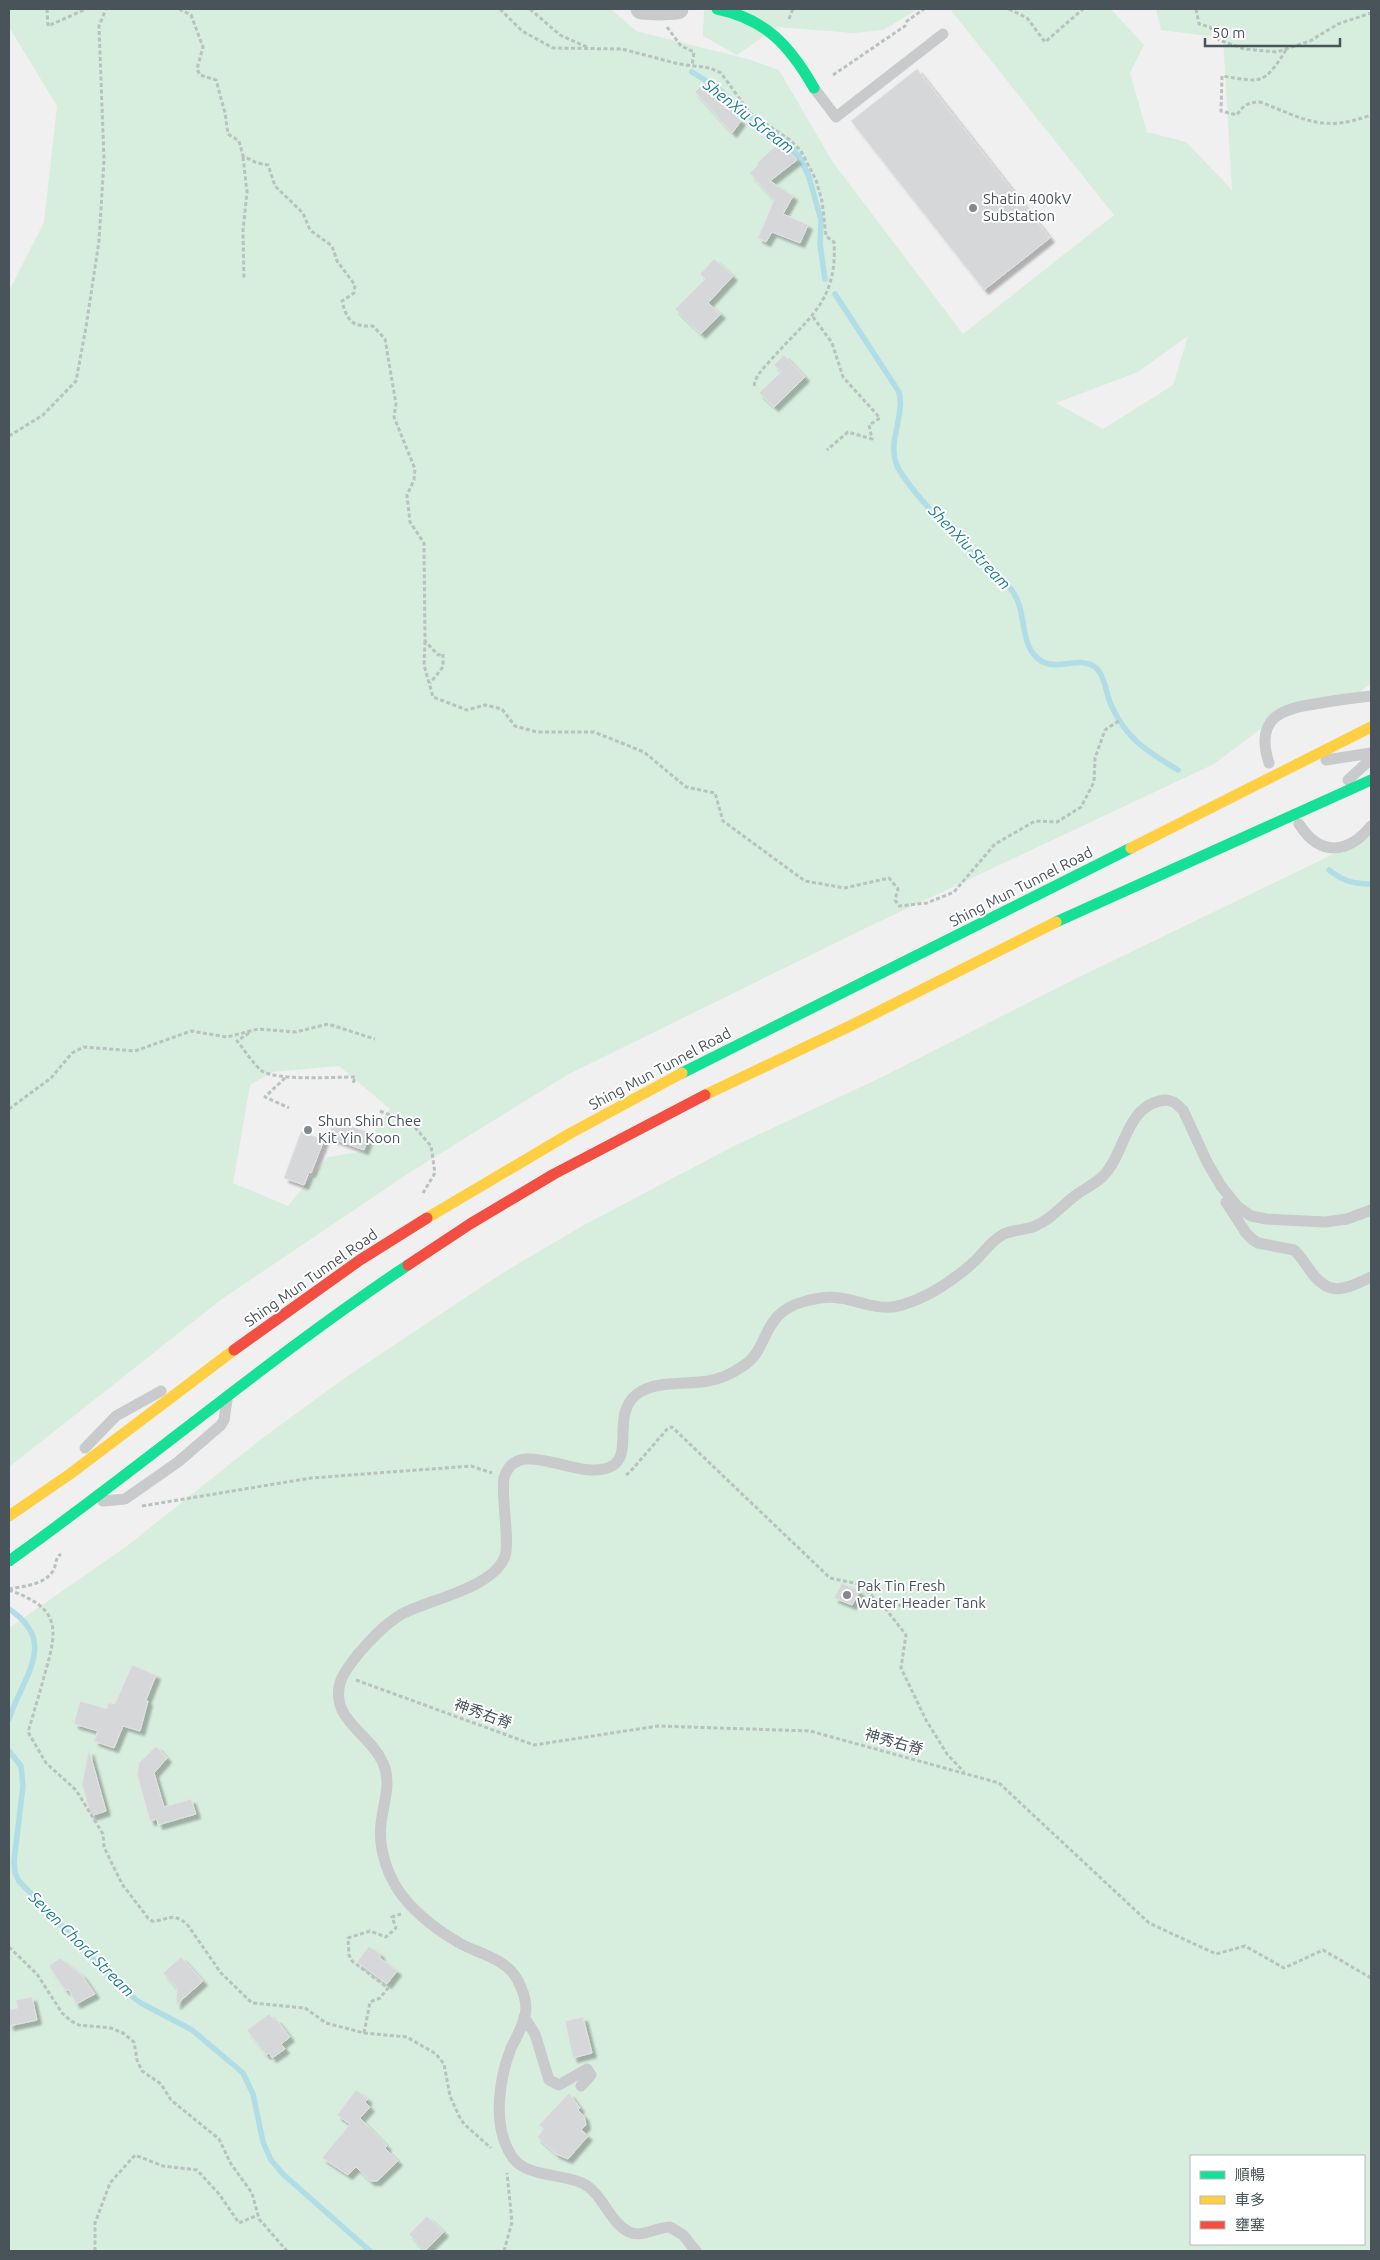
<svg xmlns="http://www.w3.org/2000/svg" width="1380" height="2260" font-family="Ubuntu,'Noto Sans TC',sans-serif">
	<defs>
		<filter id="shadow"><feDropShadow dx="4.5" dy="4.5" stdDeviation="1" flood-color="#0004"/></filter>
	</defs>
	<rect width="100%" height="100%" fill="#f0f0f0"/>
	<path fill="#d7edde" fill-rule="evenodd" d="M9,9H611L636,31L751,60L779,70L832,161L963,334L1114,215L950,9H1111L1144,45L1130,73L1147,132L1186,142L1232,190L1223,38L1161,30L1156,9H1371V683L1360,692L1279,715L1214,764L870,926L567,1075L409,1173L222,1299L9,1467V291L44,222L57,106L9,27ZM1188,336L1173,385L1103,429L1056,403L1138,372ZM339,1066L390,1109L360,1152L328,1157L288,1206L233,1183L250,1085L272,1072Z
		M704,9H918L883,30L854,33L777,27L737,55L703,36Z
		M1371,836V2251H9V1628L127,1546L260,1440L346,1377L501,1274L584,1225L734,1146L878,1079L1073,980ZM1191,2156H1364V2244H1191Z"/>
	<g fill="none" stroke-linecap="round" stroke-linejoin="round">
		<path stroke="#b0dde6" stroke-width="5.5" d="M692,72L719,89L762,128L784,141L799,156L809,177L821,220L820,244L825,279
			M835,294L899,392C905,415 888,440 896,463C904,486 965,547 985,566C994,575 1005,581 1013,592C1028,613 1018,649 1043,662C1059,670 1081,656 1095,667C1105,675 1106,694 1111,705C1127,740 1147,751 1178,770
			M1329,870C1343,881 1353,884 1371,884
			M9,1609C59,1642 23,1676 9,1719
			M9,1751L21,1766L23,1786L14,1861L15,1873L19,1881L115,1982L139,2002L192,2030L243,2073L253,2094L263,2142L271,2160L284,2175L370,2251"/>
	</g>
	<path fill="#d6d7d8" stroke="#e2e2e3" filter="url(#shadow)" d="M917,69L1050,238L984,290L851,121Z
		M703,84L741,121L732,133L695,92Z
		M780,142L797,160L770,181L793,196L783,214L808,225L800,243L772,232L766,242L758,238L774,200L750,173L758,165L757,163Z
		M714,259L733,276L708,303L721,314L701,334L675,309L705,279L700,274Z
		M784,355L805,377L774,407L759,393L781,372L774,365Z
		M334,1120L370,1133L364,1150L328,1137Z
		M301,1132L324,1140L311,1173L309,1172L304,1185L284,1178Z
		M842,1583L860,1591L852,1605L834,1598Z
		M132,1665L156,1675L146,1700L148,1701L140,1731L123,1726L114,1748L94,1741L98,1731L74,1724L80,1701L107,1709L108,1703L115,1704Z
		M156,1746L167,1758L154,1773L164,1807L191,1799L196,1814L158,1825L157,1819L150,1821L137,1774L139,1763Z
		M89,1750L106,1811L91,1816L82,1784Z
		M369,1946L380,1954V1958L397,1971L387,1984L357,1962Z
		M181,1957L203,1981L176,2005L177,1988L163,1973Z
		M60,1958L82,1975L95,1994L76,2004L69,1990H65L49,1966Z
		M32,1997L37,2020L9,2026V2010L18,2008L16,2000Z
		M269,2014L274,2020L276,2019L290,2037L281,2044L285,2049L272,2058L269,2053L266,2055L247,2030Z
		M583,2017L592,2053L573,2058L565,2021Z
		M356,2090L368,2099L365,2102L370,2107L360,2118L387,2146L385,2148L398,2161L377,2181H370L356,2167L348,2175L322,2158L350,2124L337,2115Z
		M569,2093L580,2108L578,2110L584,2116L586,2125L581,2130L588,2136L568,2159L556,2154L537,2137L544,2129L539,2125Z
		M427,2216L444,2232L425,2251L409,2234Z"/>
	<g fill="none" stroke-linecap="round" stroke-linejoin="round">
		<path stroke="#b8c2bf" stroke-width="3" stroke-dasharray="4 2.5" stroke-linecap="butt" d="M47,9L48,26L86,9
			M179,9L191,15L203,47L197,69L200,75L216,80L225,113L228,134L239,141L243,156L257,163L268,165L275,186L303,213L310,230L332,246L337,261L355,285L354,293L342,301C347,321 352,327 373,326L385,339L396,404L394,417L415,469L414,480L407,495L410,522L424,543L425,641L438,655L443,654V667L430,683
			M500,9L522,31L553,48L622,49L679,64L710,68L721,73L750,113L790,140L801,151L816,180L822,201L826,236L834,242C838,304 805,320 769,362C762,370 755,376 754,387
			M530,9L560,35L589,48
			M1009,9L1027,18L1045,42L1083,9
			M1196,9L1199,24L1210,27L1219,40L1244,49L1277,52L1310,41L1338,24L1371,13
			M789,19L793,9
			M667,27L681,46L694,52L692,66
			M1286,50C1263,86 1262,82 1222,76L1221,111L1237,115C1243,105 1249,102 1260,102C1305,119 1322,133 1371,115
			M833,75L905,26L907,21L924,9
			M243,157L247,192L243,230L244,279
			M813,317L832,343L843,377L880,418L869,425L872,439L848,432L827,450
			M9,436L43,415L76,381L86,327L99,241L104,160L99,26L106,9
			M425,641L424,665L433,697L467,710L485,705L502,709L515,726L537,732H594L644,752L686,787L715,793L723,821L805,881L845,888L889,878L898,889L895,900L899,906L927,903L954,892L995,844L1035,821L1057,822L1081,807L1094,782L1095,758L1105,730L1120,720
			M249,1033L237,1041C245,1050 252,1063 262,1071C278,1081 333,1077 355,1077L353,1084
			M285,1078L265,1097L289,1108
			M9,1109L51,1078L72,1053L84,1047L135,1051L191,1031L227,1037L258,1029L296,1032L328,1024L375,1039
			M380,1111L412,1124L431,1146L435,1173L423,1193
			M626,1475L630,1472L668,1428L672,1427L830,1578L859,1584L884,1607L929,1602
			M142,1506L311,1478L471,1466L492,1473
			M9,1589C24,1586 44,1585 53,1571C57,1565 54,1559 61,1554
			M9,1590C59,1608 59,1626 45,1673C40,1692 34,1712 28,1732L46,1763L76,1790L103,1834L104,1847L122,1884L148,1918L152,1921C168,1921 171,1911 187,1924L221,1973L252,2003L305,2008L326,2023L364,2033L407,2037L436,2054L444,2064L450,2096L459,2116L464,2124L491,2148
			M885,1608L906,1635L901,1668L926,1720L947,1754L964,1772
			M356,1680L534,1745L658,1726L810,1731L999,1783L1149,1923L1216,1954L1245,1946L1284,1968L1323,1950L1371,1978
			M9,1947L37,1974L62,2013L71,2021L79,2025L111,2028L123,2033L134,2042L137,2060L142,2071L161,2084L171,2100L219,2139L231,2164L252,2193L259,2219L287,2251
			M364,2033L370,2002L380,1998L388,1988L352,1961L349,1955L348,1938L370,1931L386,1937L396,1928L392,1917L401,1914
			M95,2251V2223L110,2183L135,2155L163,2166L197,2170L219,2194L239,2223L258,2215
			M504,2251L512,2222L507,2173"/>
		<path stroke="#c8cacb" stroke-width="11" d="M814,88L836,117L943,34
			M1326,760L1371,753
			M1269,763C1254,717 1282,708 1321,703C1338,700 1354,698 1371,696
			M1348,780L1371,759
			M1299,824C1320,857 1348,854 1371,826
			M1226,1202L1246,1233L1253,1240L1258,1243L1294,1250C1300,1255 1304,1262 1309,1269C1329,1298 1343,1290 1371,1277
			M85,1448L116,1416L161,1391
			M103,1501L125,1499L178,1462L221,1425L224,1420L227,1400
			M524,2017L535,2034L549,2080L559,2085L587,2069L591,2075L581,2086
			M696,2251L683,2235L670,2227C657,2227 642,2238 629,2232C609,2222 602,2192 582,2183C560,2173 525,2178 511,2155C492,2125 499,2079 511,2048C517,2036 525,2023 526,2009C526,1999 522,1988 517,1979C506,1959 480,1954 461,1944C440,1932 419,1916 404,1898C388,1878 378,1849 381,1824C383,1804 392,1783 383,1763C371,1734 330,1720 340,1683C343,1672 352,1662 359,1653C372,1638 385,1624 402,1614C430,1599 494,1588 505,1556C510,1541 501,1498 504,1478C517,1433 580,1484 612,1466C634,1454 611,1414 637,1394C656,1380 686,1385 708,1381C720,1379 733,1373 743,1366C770,1350 760,1312 806,1301C817,1298 828,1296 840,1298C861,1301 880,1312 902,1305C929,1297 954,1280 975,1261C983,1253 990,1243 999,1237C1009,1229 1024,1231 1035,1226C1052,1219 1062,1205 1076,1195C1085,1188 1096,1184 1104,1175C1126,1152 1126,1103 1166,1100L1174,1102L1183,1110L1207,1162L1221,1186L1237,1206L1251,1216L1266,1219L1325,1222L1347,1219L1371,1210"/>
		<path stroke="#c8cacb" stroke-width="21" d="M641,9L659,10L678,9"/>
		<path stroke="#16e098" stroke-width="11" d="M717,9C766,19 790,46 814,88
			M1056,922L1371,780
			M682,1073L1131,848
			M9,1561C144,1465 270,1357 408,1265"/>
		<path stroke="#ffcf43" stroke-width="11" d="M1131,848L1371,727
			M705,1095L852,1025L1056,922
			M427,1218L569,1134L682,1073
			M9,1516L70,1474L234,1350"/>
		<path stroke="#f24e42" stroke-width="11" d="M408,1265L470,1224L554,1174L705,1095
			M234,1350L360,1260L427,1218"/>
	</g>
	<g fill="#838a8e" stroke="#fff" stroke-width="2">
		<circle cx="973" cy="208" r="5"/>
		<circle cx="308" cy="1130" r="5"/>
		<circle cx="847" cy="1595" r="5"/>
	</g>
	<g text-anchor="middle" stroke-width="4" stroke-linejoin="round" paint-order="stroke">
		<g font-size="15" fill="#49535a" stroke="#fff" text-anchor="start">
			<text x="983" y="204">Shatin 400kV<tspan x="983" dy="17">Substation</tspan></text>
			<text x="318" y="1126">Shun Shin Chee<tspan x="318" dy="17">Kit Yin Koon</tspan></text>
			<text x="857" y="1591">Pak Tin Fresh<tspan x="857" dy="17">Water Header Tank</tspan></text>
		</g>
		<g font-size="15" fill="#49535a" stroke="#fff">
			<text transform="translate(1021 887) rotate(-27)" y="5">Shing Mun Tunnel Road</text>
			<text transform="translate(660 1069) rotate(-28)" y="5">Shing Mun Tunnel Road</text>
			<text transform="translate(311 1278) rotate(-35)" y="5">Shing Mun Tunnel Road</text>
			<text transform="translate(483 1714) rotate(20)" y="5">神秀右脊</text>
			<text transform="translate(894 1742) rotate(16)" y="5">神秀右脊</text>
		</g>
		<g font-size="16" font-style="italic" fill="#1c7f92" stroke="#fff">
			<text transform="translate(749 116) rotate(38)" y="6">ShenXiu Stream</text>
			<text transform="translate(970 547) rotate(46)" y="6">ShenXiu Stream</text>
			<text transform="translate(82 1944) rotate(45)" y="6">Seven Chord Stream</text>
		</g>
	</g>
	<rect width="1380" height="2260" fill="none" stroke="#49535a" stroke-width="20"/>
	<rect x="1190" y="2155" width="175" height="90" fill="#ffffff" stroke="#b6babd"/>
	<rect x="1200" y="2171" width="25" height="8" fill="#16e098" stroke="#b6babd"/>
	<text x="1235" y="2180" font-size="15" fill="#49535a">順暢</text>
	<rect x="1200" y="2196" width="25" height="8" fill="#ffcf43" stroke="#b6babd"/>
	<text x="1235" y="2205" font-size="15" fill="#49535a">車多</text>
	<rect x="1200" y="2221" width="25" height="8" fill="#f24e42" stroke="#b6babd"/>
	<text x="1235" y="2230" font-size="15" fill="#49535a">壅塞</text>
	<path d="M1205 38v8h135v-8" fill="none" stroke="#49535a" stroke-width="2.5"/>
	<text x="1212" y="38" font-size="15" fill="#49535a" stroke="#ffffff" stroke-width="4" paint-order="stroke">50 m</text>
</svg>
